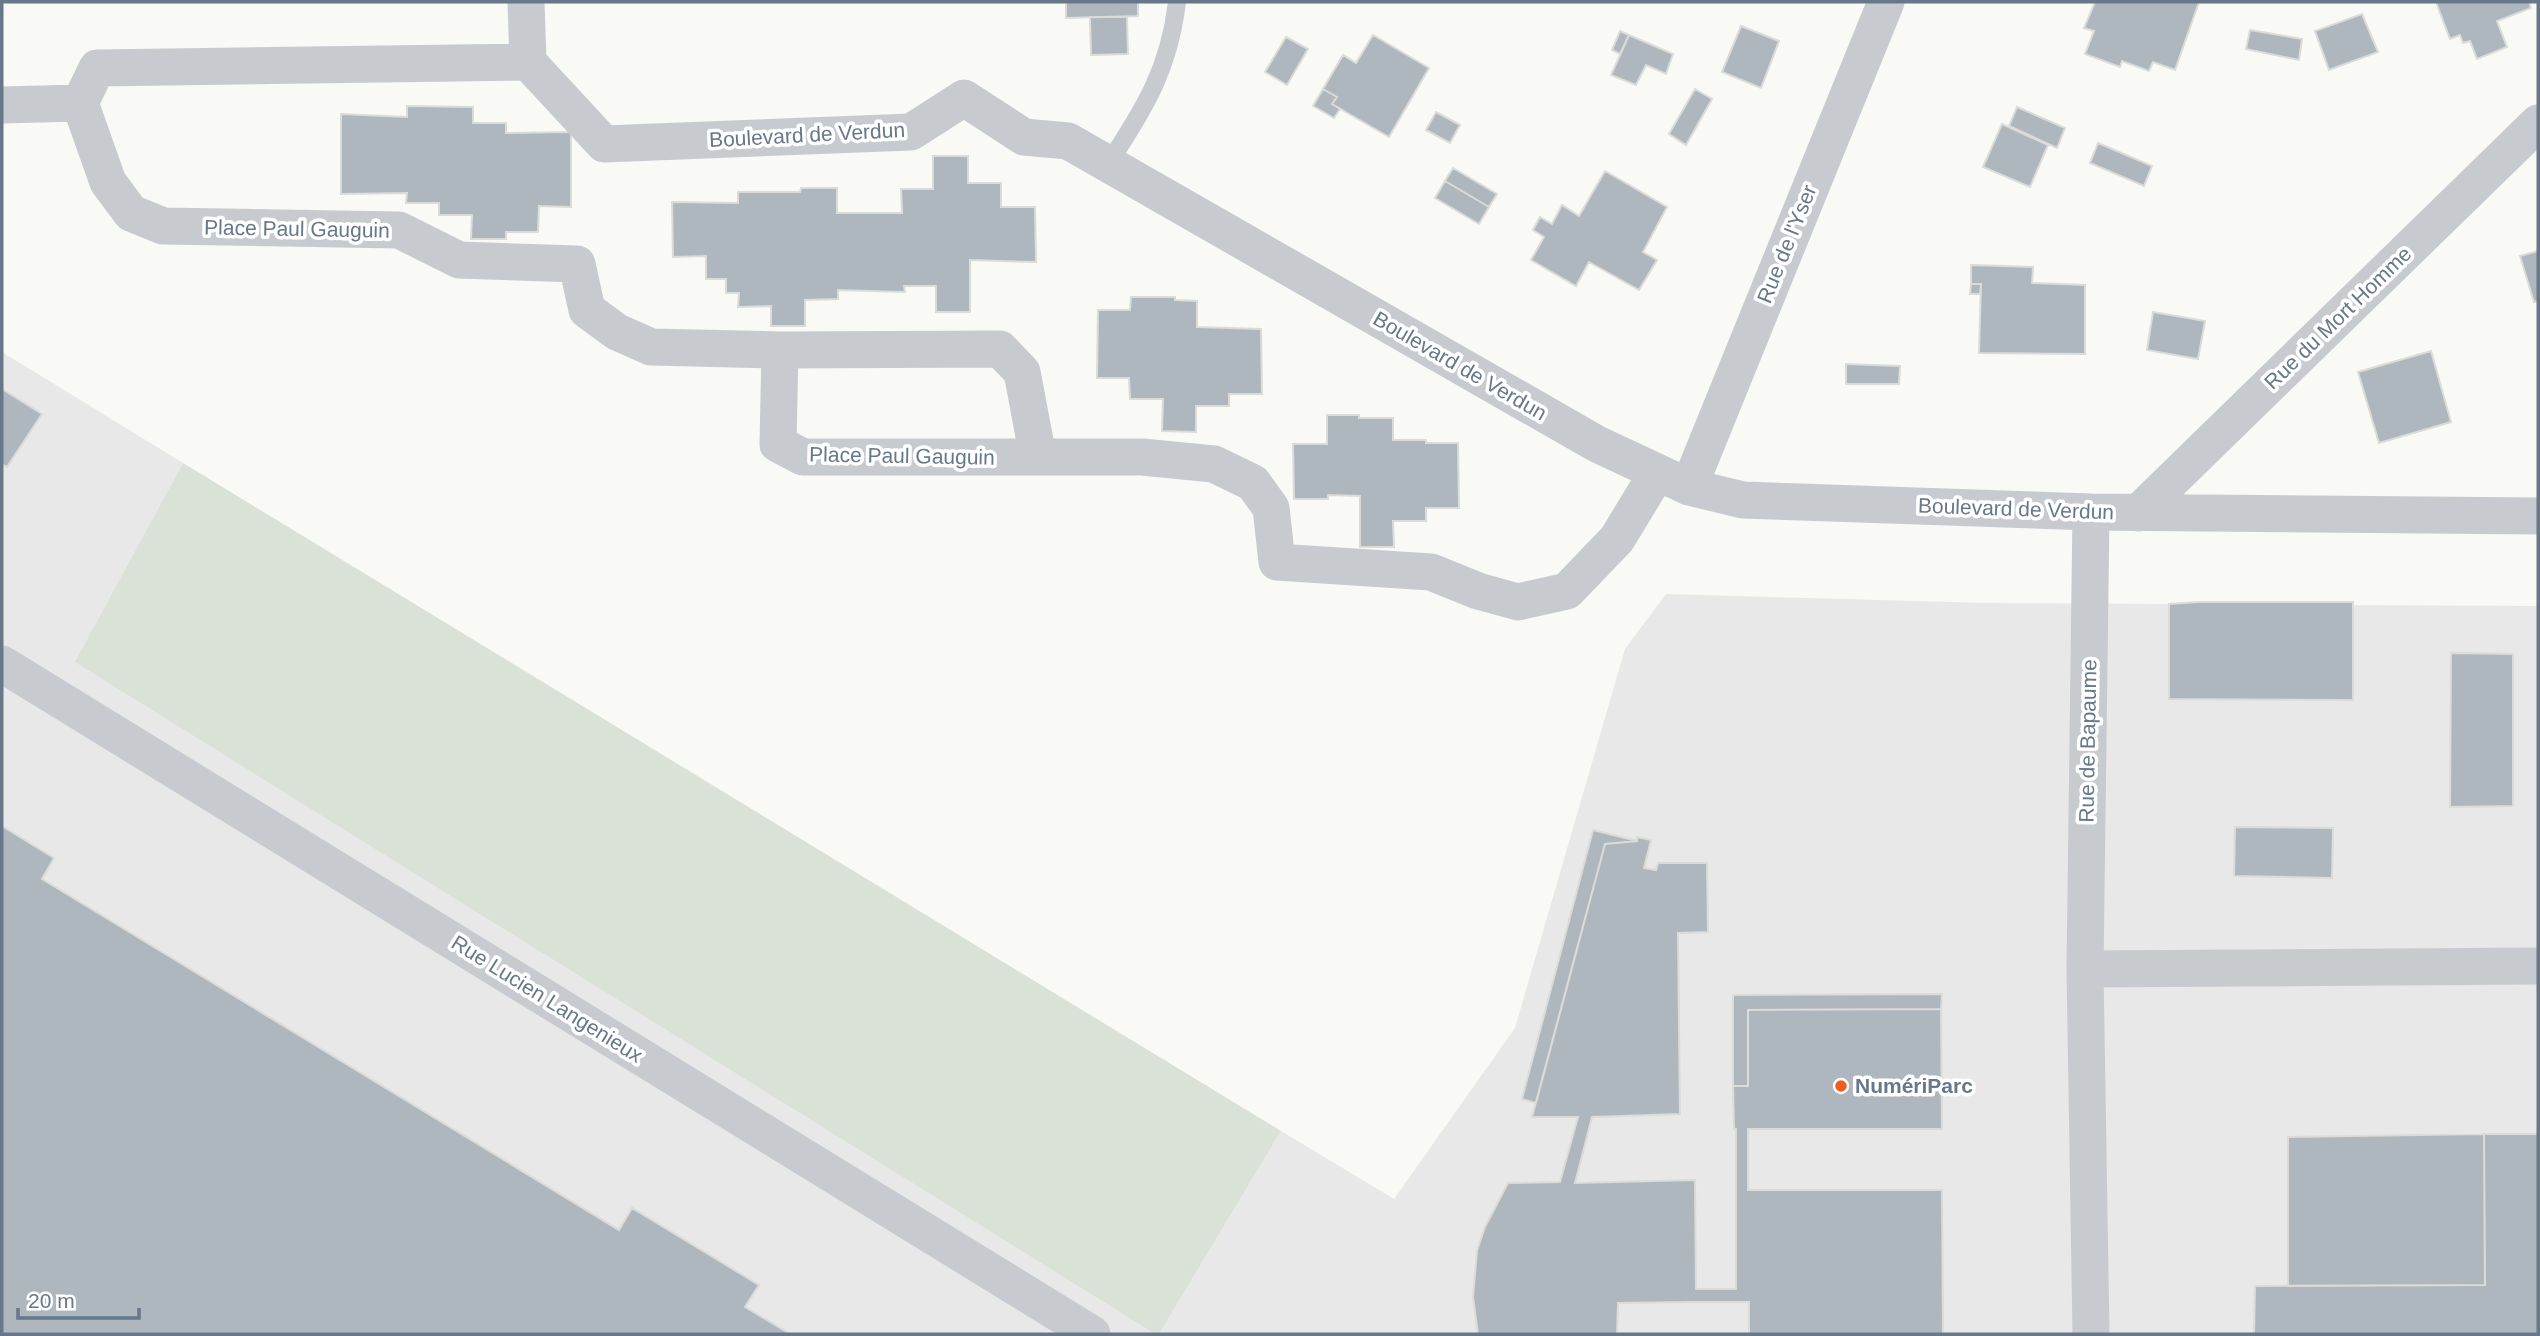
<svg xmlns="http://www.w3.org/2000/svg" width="2540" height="1336" font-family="Arial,sans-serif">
	<rect width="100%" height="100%" fill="#f9f9f6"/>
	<path fill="#e7e8e7" d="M2,352L183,463L76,662L1155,1334H2Z
		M1666,594L1987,603L2538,606V1334H1159L1281,1131L1394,1199L1515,1028L1625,649Z"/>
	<path fill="#dae1d7" d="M183,463L1281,1131L1159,1334H1155L75,662Z"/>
	<path fill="#afb7be" stroke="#dbdbd8" stroke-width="2" d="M1066,2H1138V16L1066,18Z
		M2095,2H2199L2175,70L2153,62L2149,71L2122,61L2120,67L2085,54L2094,31L2084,28Z
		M2436,2H2529L2531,8L2497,21L2507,47L2477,59L2470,41L2463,43L2460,35L2450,39Z
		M2362,14L2378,52L2329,70L2315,31Z
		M1090,17H1127L1128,54L1091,55Z
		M1741,26L1779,41L1761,88L1722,72Z
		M2250,30L2302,39L2299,60L2246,49Z
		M1620,31L1629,35L1620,54L1612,50Z
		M1373,35L1429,68L1389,137L1332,104L1337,97L1323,89L1343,55L1356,63Z
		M1629,35L1673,54L1666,74L1646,65L1636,85L1611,75Z
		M1286,37L1308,49L1287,85L1265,72Z
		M1323,89L1337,97L1332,104L1340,109L1334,118L1313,106Z
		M1695,89L1712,99L1686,145L1669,134Z
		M407,106L473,107V123H506V133L571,132V207L539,206L538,232H506V239H471L472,215H439V203H406L407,193L341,194V114L407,117Z
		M2017,107L2065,128L2057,148L2009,126Z
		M1436,112L1460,125L1450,143L1426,130Z
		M2002,124L2048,145L2030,187L1983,167Z
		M2098,143L2152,166L2144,186L2090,163Z
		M933,156H968V183H1001V207H1035L1036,262L970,260V312H936V286H904L905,292L838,290V299L805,300V326H771V306L738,307L739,293H726V279H706V256L673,257L672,202L738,203V192H800L801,188H837V213H902L901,189H933Z
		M1453,168L1497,194L1489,207L1445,181Z
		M1605,171L1667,207L1643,252L1657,260L1639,290L1589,262L1576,286L1531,260L1544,237L1533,230L1540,217L1552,224L1562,205L1579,216Z
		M1445,181L1489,207L1479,224L1435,198Z
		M2538,251V301L2534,302L2520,256Z
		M1971,265L2033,267L2032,283L2085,285V354L1979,353L1981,284H1971Z
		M1971,284H1981L1980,294H1970Z
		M1131,297H1175V300L1197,301V327L1261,329L1262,394H1229V406H1196V432L1162,431L1163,399H1130L1129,378H1097L1098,310H1130Z
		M2153,312L2205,321L2198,359L2147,350Z
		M2431,351L2451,422L2379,443L2358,372Z
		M1846,364L1900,366L1899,384H1846Z
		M2,389L42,414L7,467L2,464Z
		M1327,415H1359V418H1393V440H1426V443H1458L1459,508H1426V521H1393L1394,547H1360V496L1328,495V499H1294L1293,444H1327Z
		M2199,602H2353V700L2169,699V604Z
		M2451,653L2513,654V806L2450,807Z
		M2,826L54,858L42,879L619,1230L632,1208L759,1285L745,1307L790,1334H2Z
		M2235,827L2333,828L2332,878L2234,876Z
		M1593,830L1637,841L1605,844L1536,1103L1522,1099Z
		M1637,837L1651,840L1644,868L1656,870L1658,863H1707L1708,932L1678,933L1680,1114L1592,1117L1575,1183L1695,1180L1696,1289H1736V1129H1734L1733,1086H1748V1010L1941,1009L1942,1129H1748V1190H1942L1943,1334H1749V1302H1688L1618,1303L1617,1334H1478L1473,1297L1477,1251L1485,1227L1508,1183L1560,1182L1578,1117H1532L1605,844L1637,841Z
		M1942,994L1941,1009L1748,1010V1086H1733V995Z
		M2484,1134L2485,1285L2288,1286V1137Z
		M2484,1134H2538V1334H2254L2255,1286L2485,1285Z"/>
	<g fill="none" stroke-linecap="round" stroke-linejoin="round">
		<path stroke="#c7cbcf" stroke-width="18" d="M1108,164C1145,108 1169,69 1177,2"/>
		<path stroke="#c7cbcf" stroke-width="37" d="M526,2L528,62L604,144L911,132L964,98L1024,137L1068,141L1597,444L1689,487L1743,500L2091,512L2538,516
			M80,103L97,68L528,62
			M2,105L80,103L108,182L131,213L163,226L399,230L459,260L577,264L587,310L617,332L651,347L780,350L778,444L803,457H1142L1214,464L1253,483L1271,508L1277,562L1431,572L1478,591L1518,602L1567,591L1617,539L1657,473
			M780,350L1000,349L1022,372L1038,457
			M1689,487L1886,2
			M2138,513L2538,123
			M2,664L1092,1334
			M2085,969L2538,966
			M2091,1334L2085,969L2091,512"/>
	</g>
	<circle fill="#f15c1f" stroke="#fff" stroke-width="2.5" cx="1841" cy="1086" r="7"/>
	<g text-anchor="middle" stroke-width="7" stroke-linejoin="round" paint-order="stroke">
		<g font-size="21" fill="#66788a" stroke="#fff">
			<text transform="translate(807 135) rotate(-3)" y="7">Boulevard de Verdun</text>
			<text transform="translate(297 229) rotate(1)" y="7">Place Paul Gauguin</text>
			<text transform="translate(1787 244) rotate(-68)" y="7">Rue de l'Yser</text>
			<text transform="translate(2338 318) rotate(-44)" y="7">Rue du Mort Homme</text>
			<text transform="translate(1460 366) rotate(30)" y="7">Boulevard de Verdun</text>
			<text transform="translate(902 456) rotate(1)" y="7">Place Paul Gauguin</text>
			<text transform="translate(2016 509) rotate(2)" y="7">Boulevard de Verdun</text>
			<text transform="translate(2088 741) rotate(-89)" y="7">Rue de Bapaume</text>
			<text transform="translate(547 999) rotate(32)" y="7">Rue Lucien Langenieux</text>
		</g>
		<g font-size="21" font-weight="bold" fill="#66788a" stroke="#fff" text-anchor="start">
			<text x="1855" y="1093">NumériParc</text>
		</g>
	</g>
	<rect width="2540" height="1336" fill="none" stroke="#66788a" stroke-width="7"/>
	<path d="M18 1308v10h121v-10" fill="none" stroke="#66788a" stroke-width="3.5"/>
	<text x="28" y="1308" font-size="21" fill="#66788a" stroke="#ffffff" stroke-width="5" paint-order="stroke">20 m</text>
</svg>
